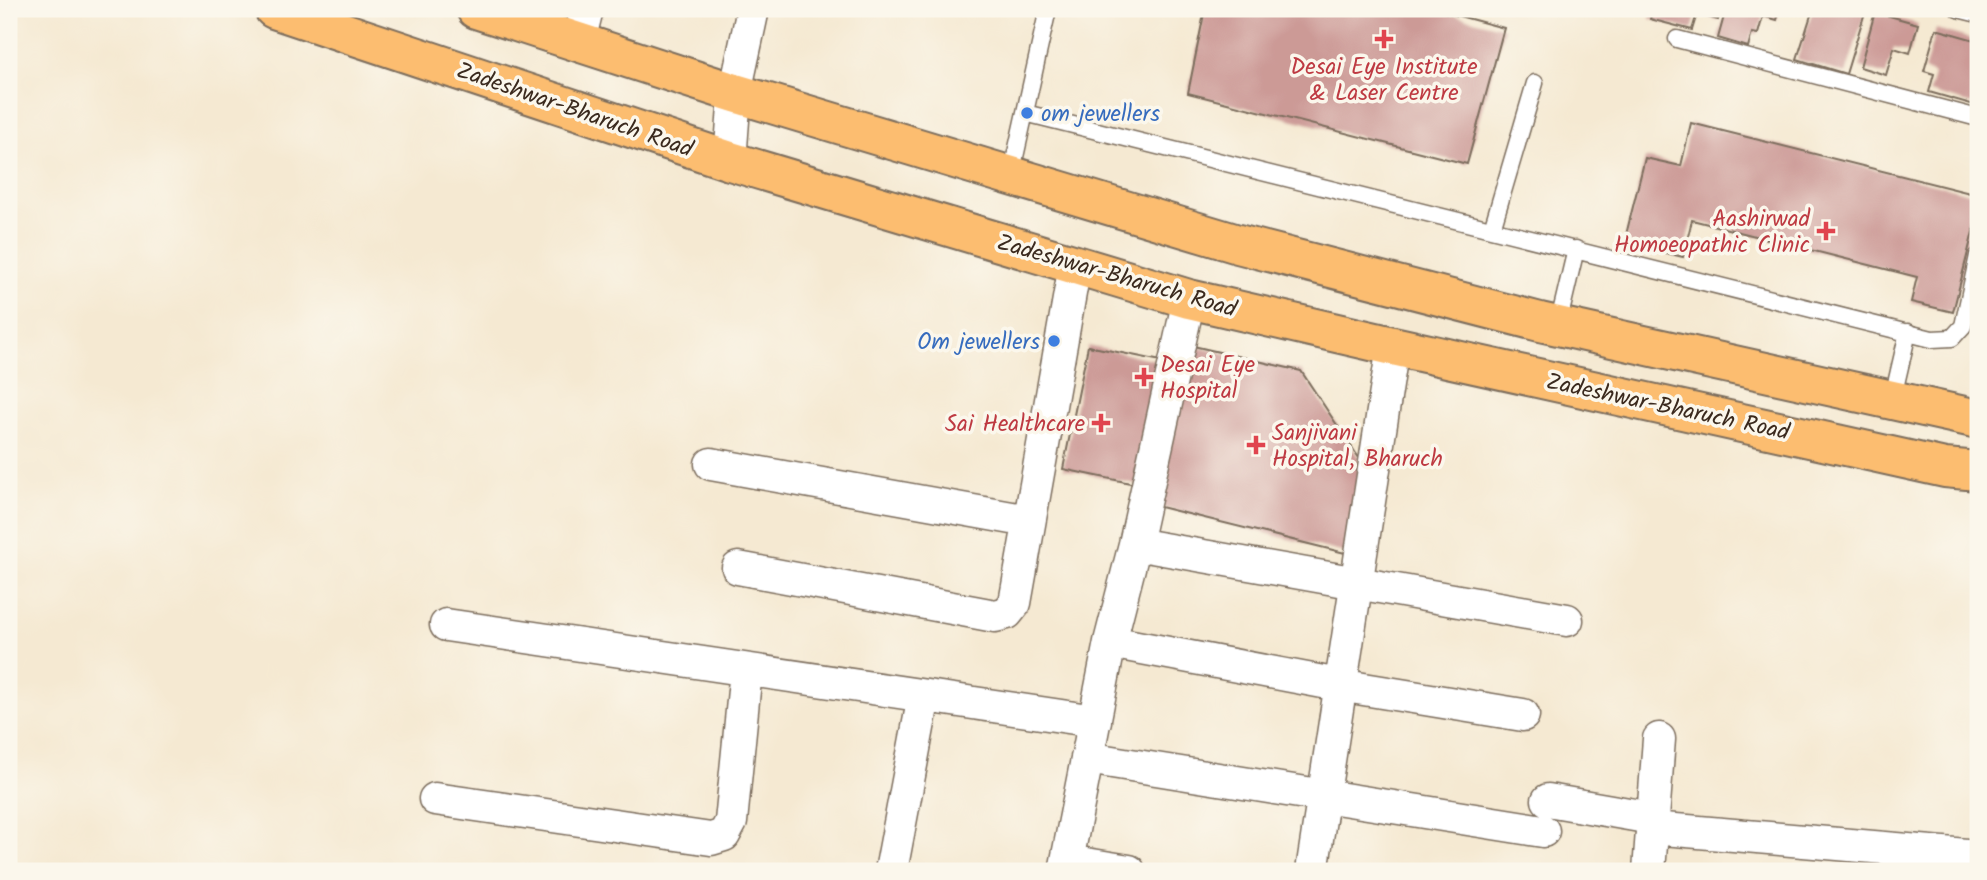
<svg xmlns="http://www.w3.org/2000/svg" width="1987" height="880" font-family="Kalam,sans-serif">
	<rect width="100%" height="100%" fill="#fbf7ec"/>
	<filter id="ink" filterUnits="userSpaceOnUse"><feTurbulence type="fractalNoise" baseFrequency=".0143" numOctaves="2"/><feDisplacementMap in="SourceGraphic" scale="14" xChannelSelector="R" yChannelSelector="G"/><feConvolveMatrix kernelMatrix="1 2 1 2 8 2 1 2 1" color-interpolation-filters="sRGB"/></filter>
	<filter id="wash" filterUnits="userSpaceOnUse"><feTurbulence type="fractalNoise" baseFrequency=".00686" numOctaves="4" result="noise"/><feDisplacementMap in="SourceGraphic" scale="28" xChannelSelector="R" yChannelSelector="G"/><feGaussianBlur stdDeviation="1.57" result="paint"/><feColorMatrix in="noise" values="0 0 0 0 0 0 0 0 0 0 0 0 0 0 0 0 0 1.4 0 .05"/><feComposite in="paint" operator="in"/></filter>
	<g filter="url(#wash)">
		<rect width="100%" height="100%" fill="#f5e9d2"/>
		<g id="blocks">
			<path fill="#cc9a96" d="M1205,9H1433L1504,28L1467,164L1188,93Z
				M1653,9H1721L1718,20L1697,14L1692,30L1650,19Z
				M1726,9H1780L1777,20L1763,16L1758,34L1752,33L1748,47L1718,38Z
				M1813,9H1866L1846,74L1797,59Z
				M1875,12L1918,24L1910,53L1894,48L1886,75L1860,67Z
				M1936,29L1978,41V106L1929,92L1934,74L1924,71Z
				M1691,123L1978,195V212L1953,312L1911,302L1917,277L1692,220L1683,257L1624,243L1645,158L1681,166Z
				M1189,345L1301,371L1359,458L1357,556L1152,505Z
				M1088,346L1166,362L1140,485L1063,469Z"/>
		</g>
	</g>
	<g filter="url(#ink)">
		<use href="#blocks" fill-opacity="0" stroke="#7c6d5d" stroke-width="2"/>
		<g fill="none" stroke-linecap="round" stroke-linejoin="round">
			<defs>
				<path id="lane" d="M1958,9L1978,14
					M1677,39L1978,118
					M1025,113L1932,339L1952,338L1963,326L1978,256
					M1011,175L1048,9
					M1492,229L1535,83
					M1558,325L1576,249
					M1892,401L1908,332"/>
				<path id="street" d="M579,41L587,9
					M730,161L735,93L753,9
					M711,464L1029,521
					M1135,544L1567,620
					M738,568L995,616L1007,613L1015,603L1075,265
					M446,625L1095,721
					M1110,642L1339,685L1523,715
					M1087,758L1543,831
					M435,799L711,839L724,835L731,822L746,670
					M1548,800L1646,817L1652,828L1978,856
					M1067,861L1129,871
					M891,871L924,696
					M1065,871L1110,642L1135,544L1189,299
					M1312,871L1393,346
					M1649,871L1659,739"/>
				<path id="primary" d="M274,9L730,161L1189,299L1393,346L1945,468L1978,471
					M476,9L735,93L1238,244L1540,322L1978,419"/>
			</defs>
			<use href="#lane" stroke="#7c6d5d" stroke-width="19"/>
			<use href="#street" stroke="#7c6d5d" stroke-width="35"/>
			<use href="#primary" stroke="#7c6d5d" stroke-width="42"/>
			<use href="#lane" stroke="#fff" stroke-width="16"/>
			<use href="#street" stroke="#fff" stroke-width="32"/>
			<use href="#primary" stroke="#fcbd6f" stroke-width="38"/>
		</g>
	</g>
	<g fill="#e0444e" stroke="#fbf7ec" stroke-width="2.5">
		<path d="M1380.5 28.5h7v7h7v7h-7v7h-7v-7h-7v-7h7z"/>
		<path d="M1822.5 220.5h7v7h7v7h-7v7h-7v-7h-7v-7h7z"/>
		<path d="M1140.5 366.5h7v7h7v7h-7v7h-7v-7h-7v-7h7z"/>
		<path d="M1097.5 412.5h7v7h7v7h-7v7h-7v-7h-7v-7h7z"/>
		<path d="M1252.5 434.5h7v7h7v7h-7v7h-7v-7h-7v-7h7z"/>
	</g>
	<g fill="#3f7fe0" stroke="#fbf7ec" stroke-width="2.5">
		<circle cx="1027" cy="113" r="7"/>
		<circle cx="1054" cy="341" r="7"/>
	</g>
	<g text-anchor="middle" stroke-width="7" stroke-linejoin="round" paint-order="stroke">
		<g font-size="23" fill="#be3a42" stroke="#fbf7ec" text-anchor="end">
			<text x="1384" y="74" text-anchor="middle">Desai Eye Institute<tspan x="1384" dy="26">&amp; Laser Centre</tspan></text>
			<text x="1810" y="226">Aashirwad<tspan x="1810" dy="26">Homoeopathic Clinic</tspan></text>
			<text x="1160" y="372" text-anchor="start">Desai Eye<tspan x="1160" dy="26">Hospital</tspan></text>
			<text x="1085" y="431">Sai Healthcare</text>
			<text x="1272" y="440" text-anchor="start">Sanjivani<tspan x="1272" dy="26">Hospital, Bharuch</tspan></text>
		</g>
		<g font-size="23" fill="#3b2a1e" stroke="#fbf7ec">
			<text transform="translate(575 109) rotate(19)" y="8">Zadeshwar-Bharuch Road</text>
			<text transform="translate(1117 275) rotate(16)" y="8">Zadeshwar-Bharuch Road</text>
			<text transform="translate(1668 406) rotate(12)" y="8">Zadeshwar-Bharuch Road</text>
		</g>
		<g font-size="23" fill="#366cbe" stroke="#fbf7ec" text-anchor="start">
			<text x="1041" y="121">om jewellers</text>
			<text x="1040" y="349" text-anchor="end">Om jewellers</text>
		</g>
	</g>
	<rect width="1987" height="880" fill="none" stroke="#fbf7ec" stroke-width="35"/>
</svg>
